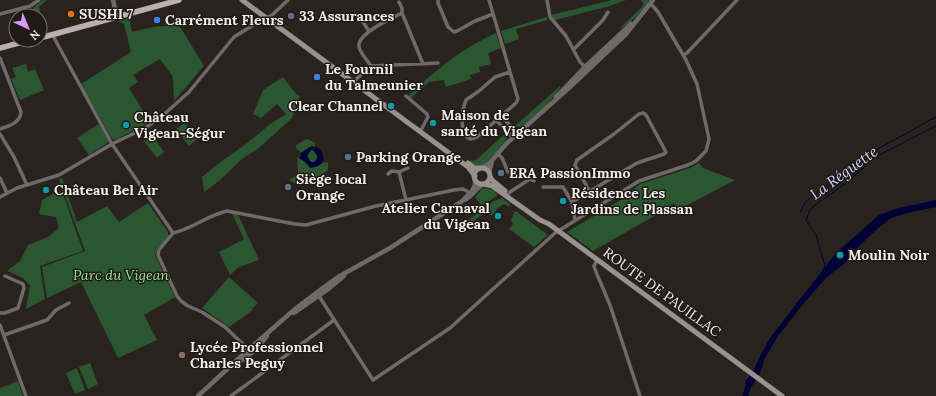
<svg xmlns="http://www.w3.org/2000/svg" width="936" height="396" font-family="Lora,serif">
	<rect width="100%" height="100%" fill="#2a221e"/>
	<path fill="#2a572f" d="M43,0H47L39,7L44,26L40,27V16H36L33,8Z
		M612,0H626L610,6L555,20L551,15Z
		M641,0H650C641,12 632,23 618,30L642,7L644,4Z
		M546,17L548,20L516,29L519,39L505,44L501,31Z
		M129,18L132,32L153,27L179,25L204,66L174,101L173,77L160,59L133,75L138,82L129,88L150,122L115,140L112,139L81,84L131,52L124,24L117,21Z
		M496,33L501,48L488,53L491,64L479,67L480,72L470,75L471,79L446,87L444,80L429,82L411,98L408,96C437,69 461,49 496,33Z
		M26,64L28,72L35,69L44,90L20,100L11,79L16,77L12,68Z
		M283,77L296,94L300,96L292,118L259,148L242,159L219,181L204,192L202,177L219,163L246,144L269,125L286,114L277,104L261,118L253,114L263,90Z
		M560,86V88C550,104 535,115 521,127L515,126Z
		M185,123L197,139L189,146L176,129Z
		M99,124L109,142L89,155L77,138Z
		M505,134L507,137L506,140L485,165L476,166L468,163L470,161L476,160Z
		M152,135L164,152L157,158L144,141Z
		M307,139L316,143L314,147H309L301,153L296,148V145Z
		M311,150L314,151L318,157L317,160L312,163L307,157Z
		M297,157L304,161L310,168C317,167 321,162 328,162V170L321,175L318,185L308,183L300,186L289,180L298,174Z
		M699,163L703,168L735,180L678,210L674,203L663,211L593,251L567,232L622,199L640,184L690,168Z
		M62,178L77,222L107,206L119,222L148,203L168,232V238L158,248L155,255L175,297L144,315L157,340L118,358L81,282L47,298L42,267L85,251L59,179Z
		M485,188L493,190L498,195L482,206L475,197L482,189Z
		M62,191L83,251L40,266L45,299L26,309L30,286L23,278L7,271L20,261L28,245L48,237L59,228L56,217L39,214L42,200L53,194Z
		M502,198L510,204L509,207L504,204L498,208L492,216L486,212L462,230L460,226L494,201Z
		M512,211L517,212L548,235L534,247L509,229L513,224L511,220L513,216L514,212Z
		M232,213L238,215L259,260L239,267L230,275L219,252L244,239Z
		M229,277L258,303L252,309L253,310L229,327L202,308Z
		M90,363L98,384L88,389L79,367Z
		M77,368L85,390L75,394L66,373Z
		M18,381L23,396H0V388Z"/>
	<path fill="#000237" d="M312,146L314,147L312,150H311L307,156L311,162H314L317,159V155L313,150L315,147L321,150C326,160 323,166 311,168L304,161L300,159L301,153Z
		M936,200V207L912,212L894,217L888,220L876,230L858,247L845,263L826,278L804,303L778,336L765,358L760,373L750,389L748,396H742L746,384L745,382L754,370L760,356L770,338L836,253L879,215L899,208Z"/>
	<g fill="none" stroke-linecap="round" stroke-linejoin="round">
		<path stroke="#000237" stroke-width="1" d="M800,212L806,201L837,180L865,156L936,117
			M823,271L825,266L816,235L806,220L810,210L815,205L850,180L875,157L936,126
			M796,304L802,297"/>
		<path stroke="#6f6a69" stroke-width="3.5" d="M438,0V3L448,27L454,32L457,31L475,21L493,14
			M489,0L518,99L516,103L477,137L471,139L468,138C459,130 462,110 466,100L479,91L495,77L510,72
			M547,0L550,17L566,36L580,62L586,68
			M399,2L402,8V13L423,64
			M0,14L30,6L39,0
			M360,20L363,22L369,31
			M52,34L112,144L173,233
			M574,49L603,20L608,12
			M683,55L687,53L737,0
			M0,58L21,112C20,123 9,126 0,129
			M371,66C368,61 360,53 359,47C356,34 392,18 402,13
			M353,82L371,66L438,63
			M406,96L427,114L428,117L420,132
			M501,116L517,133
			M496,120L513,138
			M0,134L14,157L27,185
			M497,153L502,158L508,172
			M388,174L392,171L399,172
			M0,178L7,193
			M543,187H563L572,202
			M507,196L510,192L530,179L534,181
			M0,197L17,188L59,175L112,144L145,128L161,117L189,92L234,37L263,19L271,16L288,0
			M406,200L399,172L408,168
			M575,220L572,202L637,163L664,154L666,152L646,115L643,113L639,114L614,134L577,160L575,165L590,192
			M173,233C192,229 208,215 227,211L295,224L306,225L376,206L454,190L463,189L470,193
			M173,233L159,250L158,255L177,296L181,301L188,306L202,312L225,327L249,350
			M597,260L594,266L596,272L610,305L640,396
			M317,293L373,380L450,328L555,233L639,181L688,165L696,161L706,151L709,139L697,84L686,60L658,12L651,4
			M0,313H5L18,308L24,288L23,284L5,276
			M0,325L26,396
			M4,335L47,320L56,310L69,303
			M231,396L334,320"/>
		<path stroke="#6f6a69" stroke-width="4.5" d="M113,0L117,17
			M556,97L585,67L631,24
			M481,168L489,164L506,144L570,87L626,34L653,0
			M489,173L492,161
			M462,201C473,197 474,189 484,184
			M294,313L327,290L344,276
			M237,363C248,357 259,347 267,336
			M198,396L249,349L295,309L324,287L338,277L390,248L461,202L472,191L475,185V179"/>
		<path stroke="#999190" stroke-width="5" d="M242,0L468,167L475,176
			M468,163L474,168H481
			M474 176a8 8 0 1 1 16 0a8 8 0 1 1-16 0Z
			M490,176L492,180L505,191
			M484,184L492,186L540,220L549,224L782,396"/>
		<path stroke="#bab0ae" stroke-width="5.5" d="M40,38L179,0
			M0,48L30,40"/>
	</g>
	<circle fill="#e8710a" stroke="#201915" stroke-width="1.5" cx="71" cy="14" r="4"/>
	<g fill="#5c6f8a" stroke="#201915" stroke-width="1.5">
		<circle cx="291" cy="16" r="4"/>
		<circle cx="348" cy="157" r="4"/>
		<circle cx="501" cy="173" r="4"/>
		<circle cx="288" cy="187" r="4"/>
	</g>
	<g fill="#3f7fe0" stroke="#201915" stroke-width="1.5">
		<circle cx="157" cy="20" r="4"/>
		<circle cx="317" cy="77" r="4"/>
	</g>
	<g fill="#0f9aa8" stroke="#201915" stroke-width="1.5">
		<circle cx="391" cy="106" r="4"/>
		<circle cx="433" cy="123" r="4"/>
		<circle cx="126" cy="125" r="4"/>
		<circle cx="46" cy="190" r="4"/>
		<circle cx="563" cy="201" r="4"/>
		<circle cx="498" cy="216" r="4"/>
		<circle cx="840" cy="255" r="4"/>
	</g>
	<circle fill="#8d6e63" stroke="#201915" stroke-width="1.5" cx="182" cy="355" r="4"/>
	<g text-anchor="middle" stroke-width="3" stroke-linejoin="round" paint-order="stroke">
		<g font-size="14" font-weight="bold" fill="#f3edea" stroke="#201915" text-anchor="start">
			<text x="79" y="19">SUSHI 7</text>
			<text x="299" y="21">33 Assurances</text>
			<text x="165" y="25">Carrément Fleurs</text>
			<text x="325" y="74">Le Fournil<tspan x="325" dy="16">du Talmeunier</tspan></text>
			<text x="383" y="111" text-anchor="end">Clear Channel</text>
			<text x="441" y="120">Maison de<tspan x="441" dy="16">santé du Vigean</tspan></text>
			<text x="134" y="122">Château<tspan x="134" dy="16">Vigean-Ségur</tspan></text>
			<text x="356" y="162">Parking Orange</text>
			<text x="509" y="178">ERA PassionImmo</text>
			<text x="296" y="184">Siège local<tspan x="296" dy="16">Orange</tspan></text>
			<text x="54" y="195">Château Bel Air</text>
			<text x="571" y="198">Résidence Les<tspan x="571" dy="16">Jardins de Plassan</tspan></text>
			<text x="490" y="213" text-anchor="end">Atelier Carnaval<tspan x="490" dy="16">du Vigean</tspan></text>
			<text x="848" y="260">Moulin Noir</text>
			<text x="190" y="352">Lycée Professionnel<tspan x="190" dy="16">Charles Peguy</tspan></text>
		</g>
		<g font-size="14" font-style="italic" fill="#94e69a" stroke="#201915">
			<text x="121" y="280">Parc du Vigean</text>
		</g>
		<g font-size="14" fill="#f3edea" stroke="#201915">
			<text transform="translate(662 292) rotate(36)" y="5">ROUTE DE PAUILLAC</text>
		</g>
		<g font-size="15" font-style="italic" fill="#c5d7fa" stroke="#201915">
			<text transform="translate(844 173) rotate(-36)" y="5">La Réguette</text>
		</g>
	</g>
	<g transform="translate(28 28) rotate(136)"><circle r="19" fill="#201915" stroke="#746e6a"/>
	<path d="M0-3L7 15L0 10L-7 15Z" fill="#da9af7"/>
	<text y="-6" font-size="11" font-weight="bold" text-anchor="middle" fill="#f3edea">N</text>
	</g>
</svg>
